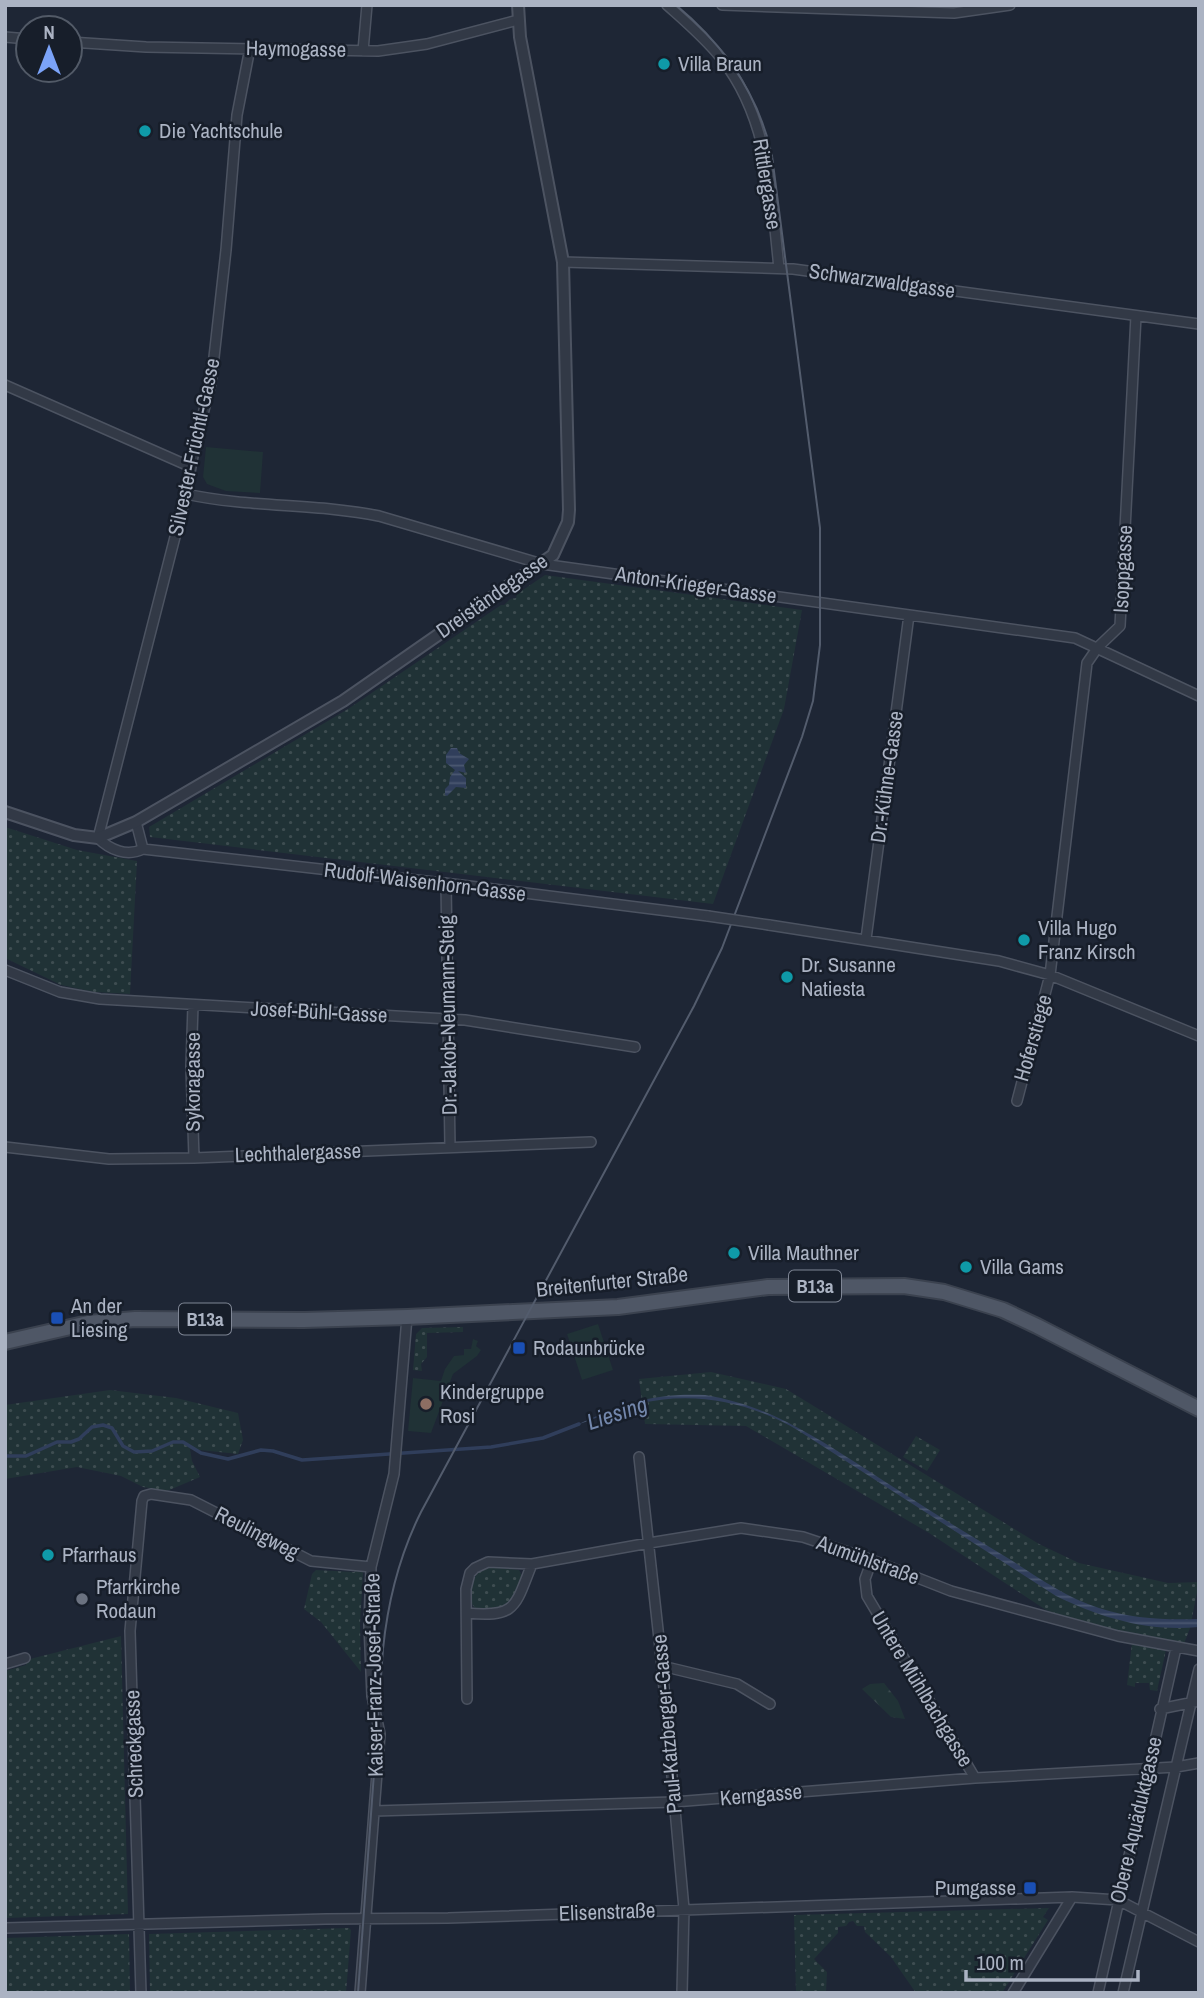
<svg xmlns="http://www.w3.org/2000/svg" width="1204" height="1998" font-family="'Archivo Narrow',sans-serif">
	<defs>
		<pattern id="grass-dots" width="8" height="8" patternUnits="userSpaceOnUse" patternTransform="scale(1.75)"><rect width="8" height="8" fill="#203236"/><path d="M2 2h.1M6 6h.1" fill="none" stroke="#3e4d51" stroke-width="1.8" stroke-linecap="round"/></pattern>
		<pattern id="forest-firs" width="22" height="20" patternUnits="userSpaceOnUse" patternTransform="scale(1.75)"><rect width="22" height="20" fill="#203236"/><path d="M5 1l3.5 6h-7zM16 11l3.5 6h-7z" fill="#3e4d51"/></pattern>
		<pattern id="water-rules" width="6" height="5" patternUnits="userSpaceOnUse" patternTransform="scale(1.75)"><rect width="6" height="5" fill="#303e5b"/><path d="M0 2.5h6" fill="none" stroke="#4b5871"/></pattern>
	</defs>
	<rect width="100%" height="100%" fill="#1e2635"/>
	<path fill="url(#grass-dots)" d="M545,575L802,610L784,709L713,904L150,837L149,827L348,709L501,605H504L510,599L516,598L517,594Z
		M5,827L77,850L137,861L130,994L94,992L61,985L5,958Z
		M463,1327V1332L427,1333V1357L421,1364L422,1371L413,1370L416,1334L422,1328Z
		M711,1372L786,1389L1039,1544L1079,1563L1168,1583L1199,1582L1190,1628L1182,1649L1124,1637L1046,1610L929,1533L746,1426L645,1424L639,1379Z
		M110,1390L176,1398L238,1413L243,1440L238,1454L190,1449L192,1461L200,1477L167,1491L143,1487L121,1476L77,1467L5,1479V1405Z
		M916,1436L940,1450L927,1471L903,1457Z
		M492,1567L519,1570L522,1576C511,1601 507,1614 475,1608L471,1603C471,1585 472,1570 492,1567Z
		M360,1568L363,1573L360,1624L361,1672L321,1622L304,1609L312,1574L316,1570L354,1572Z
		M121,1636L128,1914L5,1918V1671L26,1665V1660Z
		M1132,1643L1166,1650L1157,1691L1150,1690L1149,1683H1135V1687L1127,1685Z
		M1049,1908L1043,1917L1048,1920L1002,1993H916L891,1957L865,1932L864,1926H857L853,1921L849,1922L846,1926L838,1927V1933L814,1959L827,1972L826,1993H796L794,1915Z
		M349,1928L351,1930L346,1993H150L149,1934Z
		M129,1934L130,1993H5V1938Z"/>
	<path fill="url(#forest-firs)" d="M884,1683L898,1701L905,1719L891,1717L862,1689L870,1684Z"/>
	<path fill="#203236" d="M206,447L263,452L260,493L226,491L207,484L203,477Z
		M598,1324L613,1370L582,1380L567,1334Z
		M473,1339L478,1341L476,1346L481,1350L477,1356L453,1374L431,1433L408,1431L413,1378L441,1381L445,1369L454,1356L464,1355V1349H471Z"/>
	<path fill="url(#water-rules)" d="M451,748H457L459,753L469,759L464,765L466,773L458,771L466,778V788L456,787L447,796L445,795V789L449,785L450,777L455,770L446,763V755Z
		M705,1395C766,1405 807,1432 858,1464C908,1497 959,1529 1011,1560C1039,1578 1067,1598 1099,1608C1132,1619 1165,1620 1199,1619V1627C1148,1632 1101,1618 1056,1596L799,1431C751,1402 693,1390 638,1404C617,1409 597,1418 577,1425C623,1403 653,1393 705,1395Z"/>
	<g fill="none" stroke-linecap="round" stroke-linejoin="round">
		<path stroke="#303e5b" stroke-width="3.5" d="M5,1456H26L57,1442H71L79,1439L92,1427L103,1425L112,1428L123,1446L134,1452L152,1451L173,1442H183L201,1453L228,1459L261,1450L273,1451L302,1460L491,1447L543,1438L579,1424"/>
		<defs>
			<path id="minor" d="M667,5C686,22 705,38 721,58C769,118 771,195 779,268
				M722,5L954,13L1010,5
				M5,37L28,39
				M70,42L146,47L378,51L427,44L518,20
				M250,48L237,115L226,250L211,384L196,440L186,494L98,838C110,850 127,857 143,849L461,885L708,916
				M363,51L367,5
				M563,262L793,269L1199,324
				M5,385L191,467
				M186,494C250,508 316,503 379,516L542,564L1075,638L1199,696
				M136,822L143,849
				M446,883L450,1147
				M769,925L999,961L1050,975L1199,1036
				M866,939L909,615
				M5,970L60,992L100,999L465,1020L635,1047
				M193,1005L191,1067L194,1158
				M1017,1101L1050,975L1087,663L1098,647L1120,626L1136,316
				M5,1147L109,1159L194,1158L591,1142
				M639,1457L662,1666L684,1909L682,1993
				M872,1560L865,1579L867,1596L975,1778
				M467,1613C517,1618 515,1606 532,1564
				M5,1664L25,1658
				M662,1666L737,1684L770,1704
				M467,1699L466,1589L470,1573L475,1568L488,1562L532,1564L649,1543L741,1528L803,1537L872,1560L951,1591L1118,1636L1199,1651
				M1160,1709L1199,1701
				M374,1811L674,1802L975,1778L1176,1767L1199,1763
				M5,1928L326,1919L448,1918L1072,1897L1118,1900L1199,1942
				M141,1993L130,1631L142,1501L144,1496L151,1494L191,1500L311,1561L371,1567
				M360,1993L380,1734L372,1696L369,1625L371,1567L394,1474L407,1317
				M1013,1993L1072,1897
				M1098,1993L1176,1648
				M1123,1993L1199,1669"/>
			<path id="tertiary" d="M5,812L74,835L98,838L136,822L343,701L553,555L568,522L569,510L563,262L520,37L518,5"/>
			<path id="primary" d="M5,1342L88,1323L135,1319L304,1320L407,1317L618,1307L768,1287L904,1286L944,1292L1003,1310L1037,1326L1199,1409"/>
		</defs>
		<use href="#minor" stroke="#4c5361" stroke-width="12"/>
		<use href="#tertiary" stroke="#4c5361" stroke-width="14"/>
		<use href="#primary" stroke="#3b424f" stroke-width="18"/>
		<use href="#minor" stroke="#323946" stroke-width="9"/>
		<use href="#tertiary" stroke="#323946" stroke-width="10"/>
		<use href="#primary" stroke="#4f5766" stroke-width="14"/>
		<path stroke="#535c6d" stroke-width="2" d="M358,1993L383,1649C388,1600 399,1556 421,1512L694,1006L722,948L802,737L813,701L820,645V528L772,156C759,95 724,45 676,5"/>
		<defs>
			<path id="minor-bridge" d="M708,916L769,925"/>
		</defs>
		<use href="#minor-bridge" stroke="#4c5361" stroke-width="12" stroke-linecap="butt"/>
		<use href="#minor-bridge" stroke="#323946" stroke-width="9"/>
	</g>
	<g fill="#0f9aa8" stroke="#171e2a" stroke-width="2.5">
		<circle cx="664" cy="64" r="7"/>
		<circle cx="145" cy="131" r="7"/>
		<circle cx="1024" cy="940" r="7"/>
		<circle cx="787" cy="977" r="7"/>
		<circle cx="734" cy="1253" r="7"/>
		<circle cx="966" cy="1267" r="7"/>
		<circle cx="48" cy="1555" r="7"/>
	</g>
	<g fill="#1a4fb4" stroke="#171e2a" stroke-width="2.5">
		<rect x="50" y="1311" width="14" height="14" rx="3.5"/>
		<rect x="512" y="1341" width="14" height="14" rx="3.5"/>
		<rect x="1023" y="1881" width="14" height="14" rx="3.5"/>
	</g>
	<circle fill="#8d6e63" stroke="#171e2a" stroke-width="2.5" cx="426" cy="1404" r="7"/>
	<circle fill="#6b7280" stroke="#171e2a" stroke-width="2.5" cx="82" cy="1599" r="7"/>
	<g text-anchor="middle" stroke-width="5" stroke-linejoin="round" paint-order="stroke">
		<g fill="#171e2a" stroke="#7f8695" stroke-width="2">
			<rect x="789" y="1270.5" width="52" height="31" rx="5"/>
			<rect x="179" y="1303.5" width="52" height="31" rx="5"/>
		</g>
		<g font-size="19" font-weight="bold" fill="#abb3c3">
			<text x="815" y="1293">B13a</text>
			<text x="205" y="1326">B13a</text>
		</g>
		<g font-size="21" fill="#abb3c3" stroke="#171e2a">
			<text transform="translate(296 49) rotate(1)" y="7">Haymogasse</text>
			<text transform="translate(767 184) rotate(81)" y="7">Rittlergasse</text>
			<text transform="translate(882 281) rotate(8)" y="7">Schwarzwaldgasse</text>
			<text transform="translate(194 447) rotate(-78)" y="7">Silvester-Früchtl-Gasse</text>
			<text transform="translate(1123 569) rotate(-87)" y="7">Isoppgasse</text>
			<text transform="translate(696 585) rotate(8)" y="7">Anton-Krieger-Gasse</text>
			<text transform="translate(492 596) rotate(-35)" y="7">Dreiständegasse</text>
			<text transform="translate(887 777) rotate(-82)" y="7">Dr.-Kühne-Gasse</text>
			<text transform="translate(425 882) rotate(7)" y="7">Rudolf-Waisenhorn-Gasse</text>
			<text transform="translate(319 1012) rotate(3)" y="7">Josef-Bühl-Gasse</text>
			<text transform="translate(448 1015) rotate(-91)" y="7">Dr.-Jakob-Neumann-Steig</text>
			<text transform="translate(1033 1038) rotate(-74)" y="7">Hoferstiege</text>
			<text transform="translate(193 1082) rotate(-90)" y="7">Sykoragasse</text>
			<text transform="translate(298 1153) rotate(-2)" y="7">Lechthalergasse</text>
			<text transform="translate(612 1282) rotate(-6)" y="7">Breitenfurter Straße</text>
			<text transform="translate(257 1533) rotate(27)" y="7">Reulingweg</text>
			<text transform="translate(868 1560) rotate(20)" y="7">Aumühlstraße</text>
			<text transform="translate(374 1675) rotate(-91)" y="7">Kaiser-Franz-Josef-Straße</text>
			<text transform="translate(922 1689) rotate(59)" y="7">Untere Mühlbachgasse</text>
			<text transform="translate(667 1724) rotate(-95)" y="7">Paul-Katzberger-Gasse</text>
			<text transform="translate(134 1744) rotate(-92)" y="7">Schreckgasse</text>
			<text transform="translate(761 1795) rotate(-5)" y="7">Kerngasse</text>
			<text transform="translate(1136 1820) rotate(-77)" y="7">Obere Aquäduktgasse</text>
			<text transform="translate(607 1912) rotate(-2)" y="7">Elisenstraße</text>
		</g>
		<g font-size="21" fill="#abb3c3" stroke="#171e2a" text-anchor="start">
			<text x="678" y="71">Villa Braun</text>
			<text x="159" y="138">Die Yachtschule</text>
			<text x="1038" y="935">Villa Hugo<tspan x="1038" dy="24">Franz Kirsch</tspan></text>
			<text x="801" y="972">Dr. Susanne<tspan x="801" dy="24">Natiesta</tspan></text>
			<text x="748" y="1260">Villa Mauthner</text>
			<text x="980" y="1274">Villa Gams</text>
			<text x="71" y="1313">An der<tspan x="71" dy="24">Liesing</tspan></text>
			<text x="533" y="1355">Rodaunbrücke</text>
			<text x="440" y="1399">Kindergruppe<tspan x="440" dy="24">Rosi</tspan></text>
			<text x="62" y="1562">Pfarrhaus</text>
			<text x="96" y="1594">Pfarrkirche<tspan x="96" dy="24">Rodaun</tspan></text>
			<text x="1016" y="1895" text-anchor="end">Pumgasse</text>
		</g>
		<g font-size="23" font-style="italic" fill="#7387ac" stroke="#171e2a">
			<text transform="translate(617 1413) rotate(-18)" y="8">Liesing</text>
		</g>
	</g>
	<rect width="1204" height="1998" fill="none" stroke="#abb3c3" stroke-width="14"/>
	<g transform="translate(49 49)"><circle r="33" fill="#171e2a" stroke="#525a67" stroke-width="2"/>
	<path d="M0-5L12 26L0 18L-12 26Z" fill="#7ba3f8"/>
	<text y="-10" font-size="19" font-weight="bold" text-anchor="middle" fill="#abb3c3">N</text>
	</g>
	<path d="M966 1970v10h172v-10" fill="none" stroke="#abb3c3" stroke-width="3.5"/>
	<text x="976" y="1970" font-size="21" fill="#abb3c3" stroke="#171e2a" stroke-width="5" paint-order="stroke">100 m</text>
</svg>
